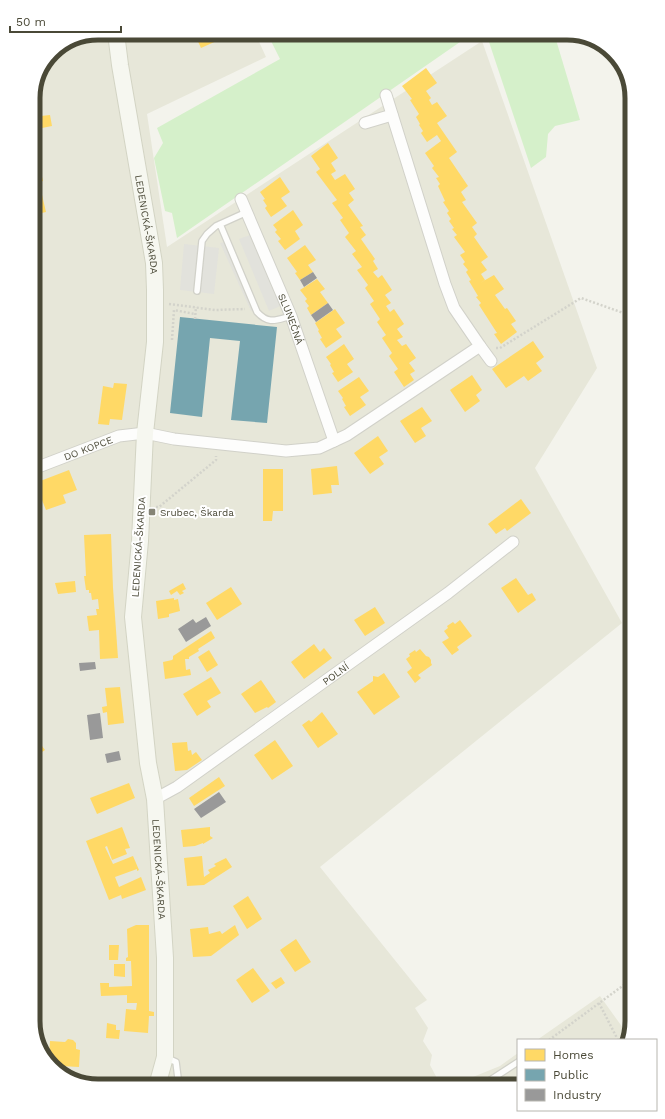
<svg xmlns="http://www.w3.org/2000/svg" width="665" height="1119" font-family="'Work Sans',sans-serif">
	<rect width="100%" height="100%" fill="#f3f3ec"/>
	<path fill="#e7e7d9" d="M99,33H255L266,57L147,114L167,247L482,41L597,368L535,468L622,623L320,867L427,1000L415,1008L428,1028L423,1041L432,1055L430,1065L440,1084L443,1086H94L62,1075L40,1049L33,1020V94L52,52Z
		M600,996L628,1035L626,1040H537Z
		M518,1053V1086H458L468,1079L500,1066Z"/>
	<path fill="#d5f0ca" d="M267,33H473L177,238L172,213L165,211L154,158L163,143L157,128L280,59Z
		M486,33H554L580,120L555,126L548,134L546,157L531,168Z"/>
	<path fill="#e2e2dc" d="M250,235L280,306L269,311L239,239Z
		M224,242L255,310L251,311L220,243Z
		M184,244L219,248L214,294L180,290Z"/>
	<path fill="#ffd966" d="M194,33H219L221,39L201,48Z
		M426,68L437,83L426,91L431,98L429,100L432,105L437,102L447,116L437,123L457,152L449,158L468,186L461,192L466,200L462,202L477,223L472,227L477,234L474,237L488,257L481,262L487,270L481,274L485,280L480,283L494,275L504,289L495,295L505,309L507,308L516,321L511,324L517,332L501,344L494,334L497,333L479,305L481,303L476,297L478,296L469,281L471,280L466,272L468,270L463,264L465,262L460,255L465,252L454,237L457,235L452,229L454,228L449,221L451,219L447,213L449,211L443,202L445,201L438,186L440,184L436,178L439,177L432,168L434,166L425,153L441,141L437,135L427,142L421,133L423,131L419,125L420,124L416,117L419,114L410,100L412,99L402,86Z
		M50,115L52,126L37,129L35,122L42,120L41,116Z
		M328,143L338,158L331,163L336,171L331,174L335,180L345,174L355,189L349,193L354,200L348,205L363,226L360,227L366,235L361,239L375,259L373,261L378,269L373,272L378,278L382,275L392,290L385,295L391,303L386,306L390,312L394,309L404,324L397,329L403,337L397,340L402,346L406,344L416,358L409,363L415,371L410,374L414,380L404,387L394,372L398,369L389,356L392,353L382,338L386,335L377,322L380,319L370,304L374,301L365,288L368,285L357,270L362,267L352,254L356,251L345,237L349,233L340,220L343,218L332,203L337,200L316,172L320,169L311,156Z
		M39,164L43,181L39,182L46,212L33,215V166Z
		M280,177L290,192L281,198L287,206L271,217L265,208L267,206L263,200L265,199L260,192Z
		M293,210L303,225L295,231L300,239L285,250L278,241L281,239L275,232L277,230L273,225Z
		M305,245L316,260L308,265L313,272L300,280L295,273L297,272L287,258Z
		M317,279L325,289L320,292L328,303L311,315L307,308L309,306L305,301L307,299L300,290Z
		M335,309L345,323L336,329L342,337L326,348L320,339L322,338L318,331L319,330L315,323Z
		M533,341L544,357L536,363L542,371L528,381L524,376L506,388L492,369Z
		M344,344L354,359L347,364L353,372L338,382L332,373L334,372L330,365L331,364L326,357Z
		M472,375L482,390L476,395L480,401L465,412L450,390Z
		M359,377L369,391L360,397L366,405L350,416L344,407L346,406L342,399L343,398L338,391Z
		M114,383L127,384L122,420L110,419L109,425L98,424L103,386L113,388Z
		M422,407L432,421L421,428L426,436L415,443L400,421Z
		M378,436L388,451L379,457L384,464L370,474L354,453Z
		M337,466L339,485H331L332,493L313,495L311,469Z
		M263,469H283V511H273L272,521H263Z
		M69,470L77,490L63,495L66,503L46,510L35,483Z
		M521,499L531,513L507,531L505,528L496,534L488,524Z
		M111,534L113,588L118,658L100,659L99,630L89,631L88,624L87,616L97,615L96,609H99L98,599L92,600L91,593H89V590H86L84,576H86L84,535Z
		M516,578L528,595L532,593L536,600L518,613L501,588Z
		M75,581L76,592L58,594L55,583Z
		M183,583L186,589L182,591L184,593L180,595L177,591L171,595L169,591Z
		M231,587L242,604L217,620L206,603Z
		M174,598V600L178,599L180,611L169,614V617L158,619L156,601Z
		M375,607L385,623L365,636L354,620Z
		M460,620L472,636L457,647L459,650L452,655L442,642L449,638L444,631L448,628L447,626L453,622L455,624Z
		M211,631L215,638L198,649L199,651L189,657V659H185L186,670L190,669L191,675L165,679L163,662L172,660L173,659V656Z
		M314,644L320,652L324,648L332,658L304,679L291,662Z
		M420,649L426,656L429,657L431,660V663L432,665L418,675L421,678L415,683L407,672L412,668L406,659L410,656L409,654L415,650L416,652Z
		M209,650L218,665L207,672L198,657Z
		M384,673L400,697L374,715L357,692L373,681V676L378,677Z
		M211,677L221,693L207,701L211,707L197,716L183,694Z
		M261,680L276,702L268,708L267,707L255,713L241,694Z
		M120,687L124,723L108,725L107,712L103,713L102,707L107,706L105,688Z
		M322,712L338,734L318,748L302,725L309,720L311,722Z
		M33,734L45,750L39,754L42,758L35,763L33,760Z
		M275,740L293,766L272,780L254,755Z
		M187,742L188,751L191,750L192,755L196,752L202,760L187,770L175,771L172,743Z
		M219,777L225,786L194,806L189,798Z
		M129,783L135,798L97,814L90,798Z
		M122,827L130,848L125,849L127,854L112,860L107,846L105,847L113,864L133,856L139,870L137,871V869L115,877L119,887L141,877L146,890L122,899L121,895L109,900L86,841Z
		M210,827V836L213,838L203,844V843L195,846L183,847L181,830Z
		M202,856L204,877L210,873L208,870L216,866L214,864L226,858L232,867L204,885L187,886L184,858Z
		M248,896L262,919L247,929L233,906Z
		M136,925H149V1011L154,1012V1016H149L148,1033L124,1031L126,1009L136,1010L137,1003H127V995L101,996L100,983H109V987L132,986L131,961H126V958L128,957L127,929Z
		M235,925L239,935L211,956L193,957L190,929L208,927L209,934L220,931L222,934Z
		M296,939L311,962L295,972L280,950Z
		M109,945H119L118,960H109Z
		M114,964H125V977L114,976Z
		M253,968L270,991L252,1003L236,980Z
		M281,977L285,983L276,989L271,983Z
		M107,1023L116,1025V1030H120L119,1039L106,1038Z
		M68,1039L73,1040L76,1043V1049L80,1050L79,1067L61,1066V1062H57V1060L49,1059L50,1041L65,1042Z
		M419,1079L423,1086H408Z
		M127,1081L141,1083L140,1086H127Z"/>
	<path fill="#76a5af" d="M180,317L277,327L267,423L231,420L240,341L210,338L202,417L170,413Z"/>
	<path fill="#999" d="M313,272L317,278L304,287L300,280Z
		M328,303L333,310L316,322L311,315Z
		M206,617L211,626L186,642L178,629L193,619L196,623Z
		M95,662L96,669L80,671L79,663Z
		M100,713L103,738L90,740L87,715Z
		M119,751L121,760L107,763L105,754Z
		M219,792L226,802L201,818L194,809Z"/>
	<g fill="none" stroke-linecap="round" stroke-linejoin="round">
		<defs>
			<path id="lane" d="M220,224L257,312C269,325 276,320 291,316
				M197,291L202,241L207,234L216,226L247,212
				M167,1058L176,1062L179,1086
				M481,1086L518,1062"/>
			<g id="street">
				<path d="M365,123L392,115"/>
				<path id="s1" d="M241,199L291,316L334,441"/>
				<path d="M480,346L491,361"/>
				<path id="s2" d="M33,469L119,436L145,433L174,439L286,451L319,448L347,435L480,346L454,308L445,284L386,95"/>
				<path id="s3" d="M155,799L177,787L448,593L513,542"/>
			</g>
			<g id="secondary">
				<path id="s4" d="M116,33L120,65L154,263L155,290V342L145,433L140,541L133,617L148,763L155,799L165,958V1057L157,1086"/>
			</g>
		</defs>
		<use href="#lane" stroke="#d1d1c9" stroke-width="8"/>
		<use href="#street" stroke="#d1d1c9" stroke-width="13"/>
		<use href="#secondary" stroke="#d3d4c4" stroke-width="18"/>
		<path stroke="#d3d3cb" stroke-width="2.5" stroke-dasharray="2 2" stroke-linecap="butt" d="M169,304L215,310L245,309
			M195,319L196,307
			M172,340L174,310L195,314
			M496,348H500L581,298L632,316
			M156,507H159L216,460V456
			M599,1003L618,1040
			M549,1040L632,979"/>
		<use href="#lane" stroke="#fdfdfc" stroke-width="5.5"/>
		<use href="#street" stroke="#fdfdfc" stroke-width="11"/>
		<use href="#secondary" stroke="#f6f7f0" stroke-width="16"/>
	</g>
	<rect fill="#858476" stroke="#fff" stroke-width="1.5" x="148" y="508" width="8" height="8" rx="2"/>
	<g text-anchor="middle" stroke-width="4" stroke-linejoin="round" paint-order="stroke">
		<g font-size="10" fill="#4a4937" stroke="#fff">
			<text dy="4" stroke="none"><textPath href="#s4" startOffset="194">LEDENICKÁ-ŠKARDA</textPath></text>
			<text dy="4" stroke="none"><textPath href="#s1" startOffset="130">SLUNEČNÁ</textPath></text>
			<text dy="4" stroke="none"><textPath href="#s2" startOffset="59">DO KOPCE</textPath></text>
			<text transform="translate(138 547) rotate(-86)" y="4">LEDENICKÁ-ŠKARDA</text>
			<text dy="4" stroke="none"><textPath href="#s3" startOffset="220">POLNÍ</textPath></text>
			<text dy="4" stroke="none"><textPath href="#s4" startOffset="842">LEDENICKÁ-ŠKARDA</textPath></text>
		</g>
		<g font-size="10" fill="#4a4937" stroke="#fff" text-anchor="start">
			<text x="160" y="516">Srubec, Škarda</text>
		</g>
	</g>
	<path d="M0 0H665V1119H0ZM98 40H567A58 58 0 0 1 625 98V1021A58 58 0 0 1 567 1079H98A58 58 0 0 1 40 1021V98A58 58 0 0 1 98 40Z" fill="#fff" fill-rule="evenodd"/>
	<path fill="none" stroke="#4a4937" stroke-width="5" d="M98 40H567A58 58 0 0 1 625 98V1021A58 58 0 0 1 567 1079H98A58 58 0 0 1 40 1021V98A58 58 0 0 1 98 40Z"/>
	<rect x="517" y="1039" width="140" height="72" fill="#ffffff" stroke="#b7b6af"/>
	<rect x="525" y="1049" width="20" height="12" fill="#ffd966" stroke="#b7b6af"/>
	<text x="553" y="1059" font-size="12" fill="#4a4937">Homes</text>
	<rect x="525" y="1069" width="20" height="12" fill="#76a5af" stroke="#b7b6af"/>
	<text x="553" y="1079" font-size="12" fill="#4a4937">Public</text>
	<rect x="525" y="1089" width="20" height="12" fill="#999999" stroke="#b7b6af"/>
	<text x="553" y="1099" font-size="12" fill="#4a4937">Industry</text>
	<path d="M10 26v6h111v-6" fill="none" stroke="#4a4937" stroke-width="2"/>
	<text x="16" y="26" font-size="12" fill="#4a4937" stroke="#ffffff" stroke-width="3" paint-order="stroke">50 m</text>
</svg>
